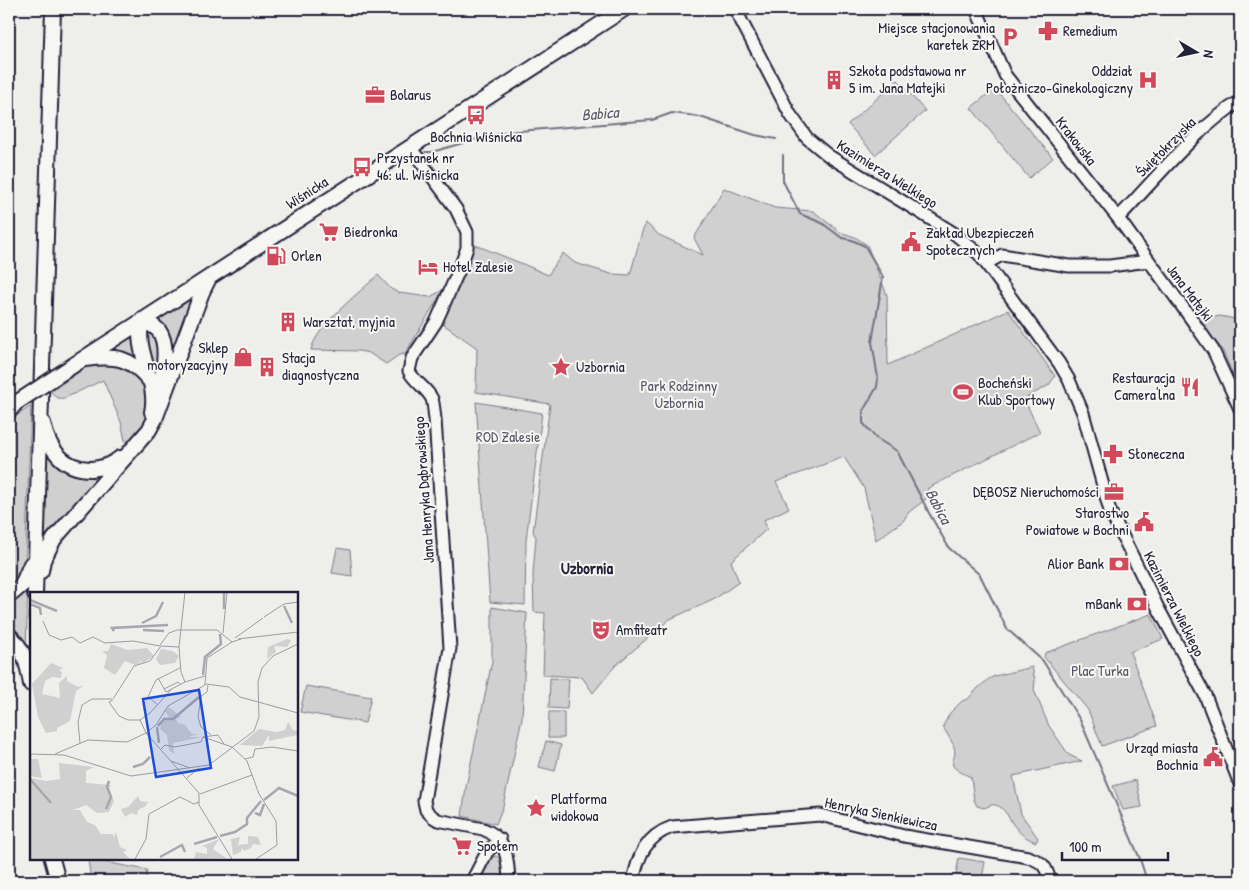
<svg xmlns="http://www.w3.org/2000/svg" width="1249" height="890" font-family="'Patrick Hand',sans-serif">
	<rect width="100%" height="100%" fill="#eeeeeb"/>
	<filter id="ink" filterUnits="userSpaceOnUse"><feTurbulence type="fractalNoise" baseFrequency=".02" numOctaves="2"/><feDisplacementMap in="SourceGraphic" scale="10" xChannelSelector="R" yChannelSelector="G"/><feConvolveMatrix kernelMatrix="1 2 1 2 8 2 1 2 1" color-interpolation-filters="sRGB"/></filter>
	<g filter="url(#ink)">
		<path fill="#d0d0d1" stroke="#797986" d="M898,80L925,111L875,155L848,124Z
			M995,88L1053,158L1029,178L971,108Z
			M724,188L775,208L813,211L840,232L855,237L867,245L887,295L888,365L1008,310L1055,376L1049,385L1024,399L1040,432L928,488L926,499L909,512L903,521L876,540L864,488L844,457L776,482L789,508L764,520L767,529L731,561L739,582L713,600L670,619L615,666L593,693L582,677L543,675L545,613L534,612L533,574L536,537L533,532L550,404L476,392L477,348L440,322L473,244L523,264L548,275L563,253L575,263L611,274L630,275L642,232L646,223L659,235L703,255L694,238Z
			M378,275L391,289L399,293L430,297L443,290L405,354L399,355L386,364L369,353L359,351L311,350C316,326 359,293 378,275Z
			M199,290L165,381L152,319Z
			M1220,316L1240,320V391L1222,349L1199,321Z
			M143,325L159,338L157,391Z
			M134,332L145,372L106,352Z
			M94,362C123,361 147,370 148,402C149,408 148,415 146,421C142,430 133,437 126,445L121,422L103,380L65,398C58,399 55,398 51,391Z
			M476,402L542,413L526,540L525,605L490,602Z
			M31,406L25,571L9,590V421Z
			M45,447L52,456L105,470L42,547Z
			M337,548L350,550L352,576L332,573Z
			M28,585L26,652L9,631V600Z
			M492,607L527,613L522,718L503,806L496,824L462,816L466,787L492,661Z
			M1151,614L1163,639L1130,652L1157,726L1102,746L1088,710L1044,657L1045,653Z
			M1032,667L1035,680L1034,690L1049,726L1069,755L1082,761L1013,776L1021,814L1038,838L1036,842C1028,839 1021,835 1016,828C1010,822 1005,806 995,805C992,804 987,807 984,808L977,806L974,800L971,777C938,763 961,763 953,744C950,738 946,733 943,726L950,713L962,701L968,699L978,688L989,679L995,676Z
			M550,678L569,679L567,709L549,708Z
			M306,686L371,697L365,723L300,712Z
			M549,712H564V738H548Z
			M546,741L561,745L555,771L539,767Z
			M1136,780L1142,807L1123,810L1113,786Z
			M496,856L503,862L505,881H478L490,858Z
			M959,858L985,862L982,878L956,874Z
			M88,859L147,870L146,881H91Z"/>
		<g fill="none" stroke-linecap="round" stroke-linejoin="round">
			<path stroke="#727281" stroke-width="2" d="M425,152H432L480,138L507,132L652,120L672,113L688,115L700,117L755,135L776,139
				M783,155V181L800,214L822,223L842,238L852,240L865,246L883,277L872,342L878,378L877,387L863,411V423L876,438L897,451L929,513L949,548L980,575L1007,629L1043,661L1080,720L1140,859L1147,881"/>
			<defs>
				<path id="minor" d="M735,9L790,114L807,138L829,156L955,234L979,254L1059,363L1069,380L1083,413L1110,511L1157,606L1205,695L1240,784
					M976,9L1005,75L1118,218L1192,320L1213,350L1240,409
					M410,147L456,209L467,232V248L459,270L436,322L412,358L409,371C414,382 427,388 432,399C434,405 434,413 435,419L450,648L424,801L426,810L433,817L438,820L483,829C507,838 508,859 509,881
					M1118,218C1156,179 1194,130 1240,101
					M987,263L1002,255L1069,266H1110L1148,261
					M472,881L487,852L500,839
					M633,881C638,856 646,836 672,827L820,815L904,836L1028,857C1043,862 1046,866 1050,881"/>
				<path id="major" d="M142,320C133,351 159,381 152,412
					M142,320C148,323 155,326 159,331C169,345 163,371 161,386
					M85,359C115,355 131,357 150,381
					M69,368L624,9
					M9,411L16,403
					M43,423C48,448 63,470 92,469C102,468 112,465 120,458
					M41,571L43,560L54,539L149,430L155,419L202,292L209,278
					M35,594L53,9
					M9,596L22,585L31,564
					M9,635C24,649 28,665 31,684
					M52,859L58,881"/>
			</defs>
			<use href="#minor" stroke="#22223b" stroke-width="15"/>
			<use href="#major" stroke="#22223b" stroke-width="18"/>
			<use href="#minor" stroke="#f6f6f2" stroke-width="11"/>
			<use href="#major" stroke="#f6f6f2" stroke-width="14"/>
			<defs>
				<path id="major-bridge" d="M16,403L69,368"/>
			</defs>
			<use href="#major-bridge" stroke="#22223b" stroke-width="18" stroke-linecap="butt"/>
			<use href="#major-bridge" stroke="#f6f6f2" stroke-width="14"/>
		</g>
	</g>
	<defs>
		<symbol id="pharmacy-bare" viewBox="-9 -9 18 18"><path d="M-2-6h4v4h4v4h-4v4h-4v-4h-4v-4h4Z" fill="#d1495b" stroke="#f6f6f2" stroke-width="2.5" paint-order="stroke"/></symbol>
		<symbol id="parking-bare" viewBox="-9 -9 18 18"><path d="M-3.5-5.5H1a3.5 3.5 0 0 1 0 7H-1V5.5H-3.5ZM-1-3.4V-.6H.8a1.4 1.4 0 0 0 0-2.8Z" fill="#d1495b" stroke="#f6f6f2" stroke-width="2.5" paint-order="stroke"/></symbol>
		<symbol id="building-bare" viewBox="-9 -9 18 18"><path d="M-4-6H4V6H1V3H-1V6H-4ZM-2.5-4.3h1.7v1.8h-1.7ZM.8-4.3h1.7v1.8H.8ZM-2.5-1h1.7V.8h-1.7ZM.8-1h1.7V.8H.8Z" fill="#d1495b" stroke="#f6f6f2" stroke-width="2.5" paint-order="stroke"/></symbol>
		<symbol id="hospital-bare" viewBox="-9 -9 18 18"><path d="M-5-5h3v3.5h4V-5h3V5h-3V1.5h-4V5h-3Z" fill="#d1495b" stroke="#f6f6f2" stroke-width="2.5" paint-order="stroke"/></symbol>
		<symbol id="office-bare" viewBox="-9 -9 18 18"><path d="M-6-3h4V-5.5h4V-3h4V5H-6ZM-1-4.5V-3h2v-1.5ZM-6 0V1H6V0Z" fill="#d1495b" stroke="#f6f6f2" stroke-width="2.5" paint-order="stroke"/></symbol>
		<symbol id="bus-bare" viewBox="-9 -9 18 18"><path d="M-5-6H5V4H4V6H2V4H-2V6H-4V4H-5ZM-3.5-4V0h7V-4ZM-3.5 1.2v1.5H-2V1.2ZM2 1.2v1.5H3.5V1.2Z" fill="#d1495b" stroke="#f6f6f2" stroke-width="2.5" paint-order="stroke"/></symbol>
		<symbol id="supermarket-bare" viewBox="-9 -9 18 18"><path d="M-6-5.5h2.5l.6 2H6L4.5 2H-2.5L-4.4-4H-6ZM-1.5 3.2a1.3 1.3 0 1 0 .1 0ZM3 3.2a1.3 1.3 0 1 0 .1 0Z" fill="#d1495b" stroke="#f6f6f2" stroke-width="2.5" paint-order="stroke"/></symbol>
		<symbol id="civic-bare" viewBox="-9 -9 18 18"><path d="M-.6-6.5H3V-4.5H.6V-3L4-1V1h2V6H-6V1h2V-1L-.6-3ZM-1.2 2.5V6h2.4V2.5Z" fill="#d1495b" stroke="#f6f6f2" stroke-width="2.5" paint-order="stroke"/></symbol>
		<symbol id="fuel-bare" viewBox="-9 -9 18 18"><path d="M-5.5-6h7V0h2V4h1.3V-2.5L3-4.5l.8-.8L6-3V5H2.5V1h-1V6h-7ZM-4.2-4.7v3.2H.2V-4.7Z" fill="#d1495b" stroke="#f6f6f2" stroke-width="2.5" paint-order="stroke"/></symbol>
		<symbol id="hotel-bare" viewBox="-9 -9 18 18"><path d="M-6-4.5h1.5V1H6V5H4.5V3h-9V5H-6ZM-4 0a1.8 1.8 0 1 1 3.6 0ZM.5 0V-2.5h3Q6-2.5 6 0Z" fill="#d1495b" stroke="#f6f6f2" stroke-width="2.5" paint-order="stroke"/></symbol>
		<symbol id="shop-bare" viewBox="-9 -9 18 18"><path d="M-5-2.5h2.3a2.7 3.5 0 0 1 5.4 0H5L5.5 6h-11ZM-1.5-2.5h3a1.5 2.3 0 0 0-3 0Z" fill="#d1495b" stroke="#f6f6f2" stroke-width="2.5" paint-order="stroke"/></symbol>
		<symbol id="sight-bare" viewBox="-9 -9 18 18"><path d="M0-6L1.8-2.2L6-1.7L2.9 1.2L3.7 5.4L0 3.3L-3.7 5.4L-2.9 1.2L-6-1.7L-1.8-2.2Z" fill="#d1495b" stroke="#f6f6f2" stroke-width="2.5" paint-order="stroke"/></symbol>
		<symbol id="restaurant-bare" viewBox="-9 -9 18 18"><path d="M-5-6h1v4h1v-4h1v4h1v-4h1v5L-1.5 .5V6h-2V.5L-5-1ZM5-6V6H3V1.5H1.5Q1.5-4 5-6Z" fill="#d1495b" stroke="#f6f6f2" stroke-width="2.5" paint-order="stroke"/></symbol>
		<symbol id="stadium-bare" viewBox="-9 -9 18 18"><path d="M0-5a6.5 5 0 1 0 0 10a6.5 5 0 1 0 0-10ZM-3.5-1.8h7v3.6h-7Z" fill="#d1495b" stroke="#f6f6f2" stroke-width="2.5" paint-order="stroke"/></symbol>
		<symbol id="bank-bare" viewBox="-9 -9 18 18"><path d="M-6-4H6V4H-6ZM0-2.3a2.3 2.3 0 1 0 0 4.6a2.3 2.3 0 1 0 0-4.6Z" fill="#d1495b" stroke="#f6f6f2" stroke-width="2.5" paint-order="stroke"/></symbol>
		<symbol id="theatre-bare" viewBox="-9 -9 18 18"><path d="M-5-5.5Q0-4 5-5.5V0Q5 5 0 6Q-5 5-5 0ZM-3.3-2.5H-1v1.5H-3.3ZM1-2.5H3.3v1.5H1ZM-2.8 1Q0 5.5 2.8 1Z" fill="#d1495b" stroke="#f6f6f2" stroke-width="2.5" paint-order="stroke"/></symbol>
	</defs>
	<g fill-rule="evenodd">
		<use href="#pharmacy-bare" x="1034" y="17" width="28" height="28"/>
		<use href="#parking-bare" x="996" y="23" width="28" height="28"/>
		<use href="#building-bare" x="820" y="66" width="28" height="28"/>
		<use href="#hospital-bare" x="1134" y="66" width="28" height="28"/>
		<use href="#office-bare" x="361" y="81" width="28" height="28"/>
		<use href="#bus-bare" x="462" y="101" width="28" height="28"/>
		<use href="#bus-bare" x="348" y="153" width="28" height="28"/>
		<use href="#supermarket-bare" x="315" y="218" width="28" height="28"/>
		<use href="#civic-bare" x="897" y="228" width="28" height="28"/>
		<use href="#fuel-bare" x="262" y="242" width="28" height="28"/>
		<use href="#hotel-bare" x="414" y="253" width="28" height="28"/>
		<use href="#building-bare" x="274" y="308" width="28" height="28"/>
		<use href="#shop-bare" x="229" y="343" width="28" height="28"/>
		<use href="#building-bare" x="253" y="353" width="28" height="28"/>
		<use href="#sight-bare" x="547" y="353" width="28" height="28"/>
		<use href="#restaurant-bare" x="1176" y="373" width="28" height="28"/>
		<use href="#stadium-bare" x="949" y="378" width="28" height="28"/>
		<use href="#pharmacy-bare" x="1099" y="440" width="28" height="28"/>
		<use href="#office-bare" x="1100" y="478" width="28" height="28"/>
		<use href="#civic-bare" x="1130" y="508" width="28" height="28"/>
		<use href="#bank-bare" x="1105" y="550" width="28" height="28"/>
		<use href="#bank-bare" x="1123" y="590" width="28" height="28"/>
		<use href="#theatre-bare" x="587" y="616" width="28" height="28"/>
		<use href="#civic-bare" x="1199" y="743" width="28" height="28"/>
		<use href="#sight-bare" x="522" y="794" width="28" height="28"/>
		<use href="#supermarket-bare" x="448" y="832" width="28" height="28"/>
	</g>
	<g text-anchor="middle" stroke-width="4" stroke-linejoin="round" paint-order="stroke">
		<g font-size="15" fill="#22223b" stroke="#f6f6f2" text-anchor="start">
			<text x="995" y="33" text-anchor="end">Miejsce stacjonowania<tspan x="995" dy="17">karetek ZRM</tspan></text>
			<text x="1063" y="36">Remedium</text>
			<text x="849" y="76">Szkoła podstawowa nr<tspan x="849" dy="17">5 im. Jana Matejki</tspan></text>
			<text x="1133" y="76" text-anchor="end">Oddział<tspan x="1133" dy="17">Położniczo-Ginekologiczny</tspan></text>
			<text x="390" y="100">Bolarus</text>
			<text x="476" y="142" text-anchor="middle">Bochnia Wiśnicka</text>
			<text x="377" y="163">Przystanek nr<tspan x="377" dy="17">46: ul. Wiśnicka</tspan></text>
			<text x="344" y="237">Biedronka</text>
			<text x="926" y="238">Zakład Ubezpieczeń<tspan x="926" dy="17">Społecznych</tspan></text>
			<text x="291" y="261">Orlen</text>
			<text x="443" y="272">Hotel Zalesie</text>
			<text x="303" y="327">Warsztat, myjnia</text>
			<text x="228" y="353" text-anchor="end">Sklep<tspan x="228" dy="17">motoryzacyjny</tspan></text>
			<text x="282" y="363">Stacja<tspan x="282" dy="17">diagnostyczna</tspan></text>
			<text x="576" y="372">Uzbornia</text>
			<text x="1175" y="383" text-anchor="end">Restauracja<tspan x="1175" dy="17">Camera'lna</tspan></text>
			<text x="978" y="388">Bocheński<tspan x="978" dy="17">Klub Sportowy</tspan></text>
			<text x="1128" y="459">Słoneczna</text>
			<text x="1099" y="497" text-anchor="end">DĘBOSZ Nieruchomości</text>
			<text x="1129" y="518" text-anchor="end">Starostwo<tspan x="1129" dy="17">Powiatowe w Bochni</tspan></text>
			<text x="1104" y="569" text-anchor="end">Alior Bank</text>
			<text x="1122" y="609" text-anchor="end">mBank</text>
			<text x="616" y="635">Amfiteatr</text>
			<text x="1198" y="753" text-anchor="end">Urząd miasta<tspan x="1198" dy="17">Bochnia</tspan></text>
			<text x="551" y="804">Platforma<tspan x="551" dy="17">widokowa</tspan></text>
			<text x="477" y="851">Społem</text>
		</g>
		<g font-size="15" fill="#22223b" stroke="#f6f6f2">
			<text transform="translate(1076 141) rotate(52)" y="5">Krakowska</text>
			<text transform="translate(1166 147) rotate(-45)" y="5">Świętokrzyska</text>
			<text transform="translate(887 174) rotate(32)" y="5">Kazimierza Wielkiego</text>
			<text transform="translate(307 193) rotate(-33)" y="5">Wiśnicka</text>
			<text transform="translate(1190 293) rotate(53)" y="5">Jana Matejki</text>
			<text transform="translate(424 490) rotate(-94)" y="5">Jana Henryka Dąbrowskiego</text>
			<text transform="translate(1174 604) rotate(63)" y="5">Kazimierza Wielkiego</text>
			<text transform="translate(881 814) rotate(12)" y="5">Henryka Sienkiewicza</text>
		</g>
		<g font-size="15" fill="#565668" stroke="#f6f6f2">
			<text x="679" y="391">Park Rodzinny<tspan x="679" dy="17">Uzbornia</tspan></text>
			<text x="508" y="442">ROD Zalesie</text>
			<text x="1100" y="676">Plac Turka</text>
		</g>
		<g font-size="16" font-style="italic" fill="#575769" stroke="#f6f6f2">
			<text transform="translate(600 113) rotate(-5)" y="6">Babica</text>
			<text transform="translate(939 506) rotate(62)" y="6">Babica</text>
		</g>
		<g font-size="16" font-weight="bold" fill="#22223b" stroke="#f6f6f2">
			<text x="587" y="574">Uzbornia</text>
		</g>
	</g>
	<g transform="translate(30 592)">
		<rect width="268" height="268" fill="#eeeeeb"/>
		<path d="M257,47L261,48L257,55L244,54L246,60L237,67L238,55ZM81,52L98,58L117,56L124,64L113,71L108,68L111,71L105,73L95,69L85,83L74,76L77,63L72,59H78ZM131,57L143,59L149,64L145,71L130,73L126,67ZM21,71L33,76L29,79L32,80L31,86L22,85L15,89L12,102L30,106L29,91L37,84V89L48,95L54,93L46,99L40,129L27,136V139L16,141L8,125L2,92ZM139,115L151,125L146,127L148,131L155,133L162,142H168L159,145H172L143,151L144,162L139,158L137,143L130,137L132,128L139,125L135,119ZM258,130L263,138L267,139V143L239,149V143L232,154L210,153L229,137L247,140L255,138ZM0,167H8L12,186L0,184ZM29,171L64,175L56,179V191L81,193L79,196L84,209L79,220L67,221L56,213L43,218H50L57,230L65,233L71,242H82L84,245L86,240L90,255L97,258L93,260L100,267H0V186L16,189L30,187ZM108,204L110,209L118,210L116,214L108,218L107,223L101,221L95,225L91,217L98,215ZM218,244L228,245L231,253L223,252L221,256L214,259L212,256L211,260L203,263L201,247L210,245L208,253L218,252ZM189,247L183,257L196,266L164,267L166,260L177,262V256L172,254Z" fill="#d0d0d1"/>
		<path fill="none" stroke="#a7a7af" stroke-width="2.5" d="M0,8L27,19M0,12L10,16L11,23M254,14L262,31M194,17V0M112,31L126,24L133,10M113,38L134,39M84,39L82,36L138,33M173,83L175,65L191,52L190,42M128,134L134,127H143L169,105M127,135L129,151M103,175L113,172L120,165M0,187L21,211M234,208L249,196L268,204M76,217L81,205L77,195L79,189M225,221L230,223L234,212M190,244L205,240L217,232V226L231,209M164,252L187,245M130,265L152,253L155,260"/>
		<path fill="none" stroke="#9c9ca5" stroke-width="1" d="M234,25L254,12L268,10M13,29L19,43L31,48L42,45L50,51L63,45L75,51L103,49L130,54M193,41L197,0M205,46L233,26M208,47L268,40M130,53L139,41L147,38H187L202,50L211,47M131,54L149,55L155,0M149,55L151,80L155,90M128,86L136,100L155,90M155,90L175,84M176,92L199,95L210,105L268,121M178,93L177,100L171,104L168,125L171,135L181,143M134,97L148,90L151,93M83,107L104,74L120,69L131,54M83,108L79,110L89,124L98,128H110L120,121L141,98M128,113L118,105L126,88L150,76M110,128L116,141L126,133L138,114L175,93L177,66L202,50M173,145L202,155L217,169L229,202L246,229L247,253L226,267M173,145L188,143L194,152M50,151L48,130L52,113L62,107H82M131,157L135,153L145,155L171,150L173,145M0,162L34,163L101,184L179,173L224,139L229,125L228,90L232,76L243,64L268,52M25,162L58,148L97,150L116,141L169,201V213L202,267M215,167L223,165L225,157L242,155L268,159M141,169L160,176M157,186L169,176M170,202L222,183M105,267L116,247L119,222L150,205L164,212L169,210"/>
		<path fill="#1d4ed8" fill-opacity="0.15" stroke="#1d4ed8" stroke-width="2.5" d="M169,98L181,176L126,185L113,107Z"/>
		<rect width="268" height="268" fill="none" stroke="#22223b" stroke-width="2.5"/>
	</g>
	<rect width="1249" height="890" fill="none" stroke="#f6f6f2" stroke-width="30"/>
	<rect x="15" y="15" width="1219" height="860" fill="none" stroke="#22223b" stroke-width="2" filter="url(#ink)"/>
	<g transform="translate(1196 52) rotate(99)" stroke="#f6f6f2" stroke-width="4" paint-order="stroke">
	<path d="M0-4L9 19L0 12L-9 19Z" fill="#22223b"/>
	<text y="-8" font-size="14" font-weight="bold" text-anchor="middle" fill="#22223b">N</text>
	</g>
	<path d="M1062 852v8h106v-8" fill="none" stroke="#22223b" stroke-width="2.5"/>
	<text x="1069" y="852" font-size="15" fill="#22223b" stroke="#f6f6f2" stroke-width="4" paint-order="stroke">100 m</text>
</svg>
